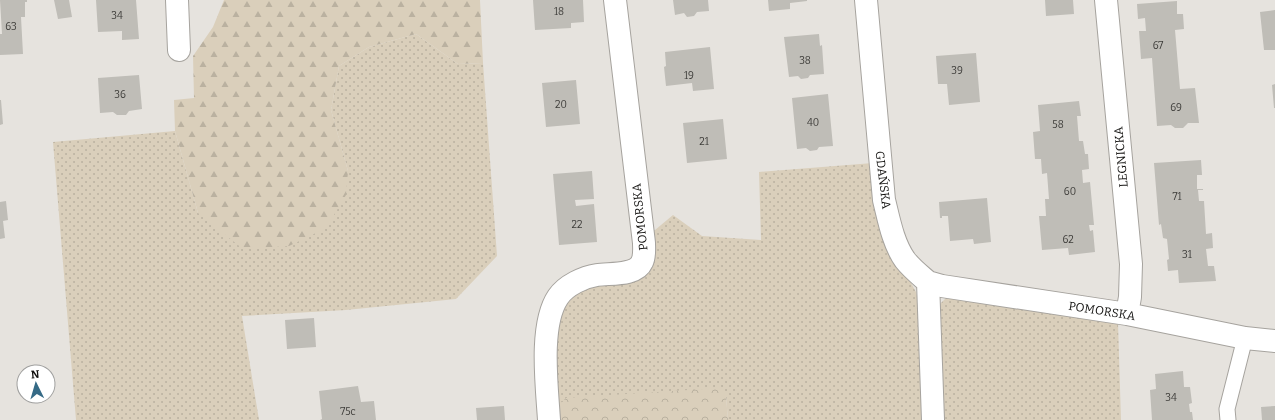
<svg xmlns="http://www.w3.org/2000/svg" width="1275" height="420" font-family="Bitter,serif">
	<defs>
		<pattern id="grass-dots" width="8" height="8" patternUnits="userSpaceOnUse"><rect width="8" height="8" fill="#dacfbb"/><path d="M2 2h.1M6 6h.1" fill="none" stroke="#bab1a0" stroke-width="1.8" stroke-linecap="round"/></pattern>
		<pattern id="forest-firs" width="22" height="20" patternUnits="userSpaceOnUse"><rect width="22" height="20" fill="#dacfbb"/><path d="M5 1l3.5 6h-7zM16 11l3.5 6h-7z" fill="#bab1a0"/></pattern>
		<pattern id="park-crowns" width="20" height="18" patternUnits="userSpaceOnUse"><rect width="20" height="18" fill="#dacfbb"/><path d="M2 6a3 3 0 1 1 6 0M12 15a3 3 0 1 1 6 0" fill="none" stroke="#bab1a0"/></pattern>
	</defs>
	<rect width="100%" height="100%" fill="#e6e3de"/>
	<path fill="url(#grass-dots)" d="M416,34L458,64L483,63L497,256L456,299L346,310L242,316L259,420H76L53,142L175,131L198,213L348,171L331,110L339,66L369,47Z
		M873,163L906,274L916,292L923,322L927,420H728L726,396L556,407V338L559,315L577,289L630,278L649,235L673,215L702,236L761,240L759,172Z
		M947,297L1118,323L1121,420H940L939,305Z"/>
	<path fill="url(#forest-firs)" d="M224,0H480L483,63L458,64L416,34L369,47L339,66L331,110L348,171L346,195L326,228L289,246L243,249L198,213L175,131L174,100L194,98L193,56L213,27Z"/>
	<path fill="url(#park-crowns)" d="M719,388L726,396L728,420H558L556,407L566,398Z"/>
	<path fill="#bfbdb7" d="M0,0H27V2H25V17H21L23,54L0,55V34H2Z
		M54,0H69L72,17L58,19Z
		M96,0H136L139,39L122,40V31L98,32Z
		M533,0H583L584,22L571,23V28L535,30Z
		M673,0H708L709,11L697,12L694,16L687,17L684,13L675,15Z
		M768,0H807V1L790,3V9L769,11Z
		M1045,0H1073L1074,14L1046,16Z
		M1177,1V14H1183L1184,29L1175,30L1180,89L1195,88L1199,123H1188L1183,128H1175L1171,125L1157,126L1152,58L1141,59L1139,31H1146L1145,18L1138,19L1137,4Z
		M1275,10V50H1264L1260,12Z
		M819,34L820,46L822,45L824,74L810,75L808,78L801,79L798,76L789,77L784,37Z
		M710,47L714,89L693,91L692,83L666,86L664,67L666,66L665,52Z
		M976,53L980,102L949,105L947,84H938L936,56Z
		M139,75L142,109L129,111L126,115H117L113,112L100,113L98,78Z
		M576,80L580,124L546,127L542,83Z
		M1275,84V108H1274L1272,85Z
		M828,94L833,146L819,147L817,150L810,151L806,148L797,149L792,98Z
		M0,100H1L3,124L0,125Z
		M1079,101L1081,116H1077L1079,141H1083L1085,154H1088L1089,169L1082,170L1083,183L1090,182L1094,225H1089L1090,231L1093,230L1095,252L1069,255L1068,248L1042,250L1039,216H1046L1045,199H1049L1047,173L1042,174L1041,159H1035L1033,132L1040,131L1038,105Z
		M723,119L727,159L687,163L683,123Z
		M1201,160L1202,175H1197V189H1203V190H1198L1199,201H1204L1206,234L1212,233L1213,248L1206,249L1208,266H1214L1216,281L1179,283L1178,270L1168,271L1167,260L1169,259L1167,239L1163,238L1161,224L1159,225L1154,163Z
		M592,171L594,199L575,200L576,206L594,204L597,242L559,245L553,174Z
		M987,198L991,242L974,244L973,239L950,241L948,216H942V218H940L939,202Z
		M6,201L8,220L3,221L5,238L0,239V202Z
		M314,318L316,347L287,349L285,320Z
		M1183,371L1184,387H1190L1192,403L1189,404L1190,412H1192L1193,420H1152L1150,390L1156,389L1155,374Z
		M358,386L361,402L374,401L376,420H320L322,419L319,391Z
		M504,406L505,420H477L476,408Z
		M1275,406V420H1262L1261,407Z"/>
	<g fill="none" stroke-linecap="round" stroke-linejoin="round">
		<defs>
			<path id="service" d="M1228,420L1227,409L1245,338"/>
			<path id="minor" d="M177,0L179,50
				M866,0L884,200C889,220 893,243 905,260C912,269 920,275 928,282L933,420
				M1106,0L1131,264L1130,297L1127,314
				M928,282L942,286L1127,314L1245,338L1275,341
				M549,420C547,387 539,325 558,297C566,285 584,277 597,275C610,273 636,276 642,262C645,256 644,249 644,243L615,0"/>
		</defs>
		<use href="#service" stroke="#a6a39e" stroke-width="17"/>
		<use href="#minor" stroke="#a6a39e" stroke-width="24"/>
		<use href="#service" stroke="#fff" stroke-width="15"/>
		<use href="#minor" stroke="#fff" stroke-width="22"/>
	</g>
	<g text-anchor="middle" stroke-width="4" stroke-linejoin="round" paint-order="stroke">
		<g font-size="10" fill="#3d3c39">
			<text x="559" y="15">18</text>
			<text x="117" y="19">34</text>
			<text x="11" y="30">63</text>
			<text x="1158" y="49">67</text>
			<text x="805" y="64">38</text>
			<text x="957" y="74">39</text>
			<text x="689" y="79">19</text>
			<text x="120" y="98">36</text>
			<text x="561" y="108">20</text>
			<text x="1176" y="111">69</text>
			<text x="813" y="126">40</text>
			<text x="1058" y="128">58</text>
			<text x="704" y="145">21</text>
			<text x="1070" y="195">60</text>
			<text x="1177" y="200">71</text>
			<text x="577" y="228">22</text>
			<text x="1068" y="243">62</text>
			<text x="1187" y="258">31</text>
			<text x="1171" y="401">34</text>
			<text x="348" y="415">75c</text>
		</g>
		<g font-size="12" fill="#12110f" stroke="#fff">
			<text transform="translate(1121 157) rotate(-95)" y="4">LEGNICKA</text>
			<text transform="translate(883 180) rotate(83)" y="4">GDAŃSKA</text>
			<text transform="translate(640 217) rotate(-96)" y="4">POMORSKA</text>
			<text transform="translate(1102 311) rotate(9)" y="4">POMORSKA</text>
		</g>
	</g>
	<g transform="translate(36 384) rotate(355)"><circle r="19" fill="#ffffff" stroke="#a0a09f"/>
	<path d="M0-3L7 15L0 10L-7 15Z" fill="#356a86"/>
	<text y="-6" font-size="11" font-weight="bold" text-anchor="middle" fill="#12110f">N</text>
	</g>
</svg>
